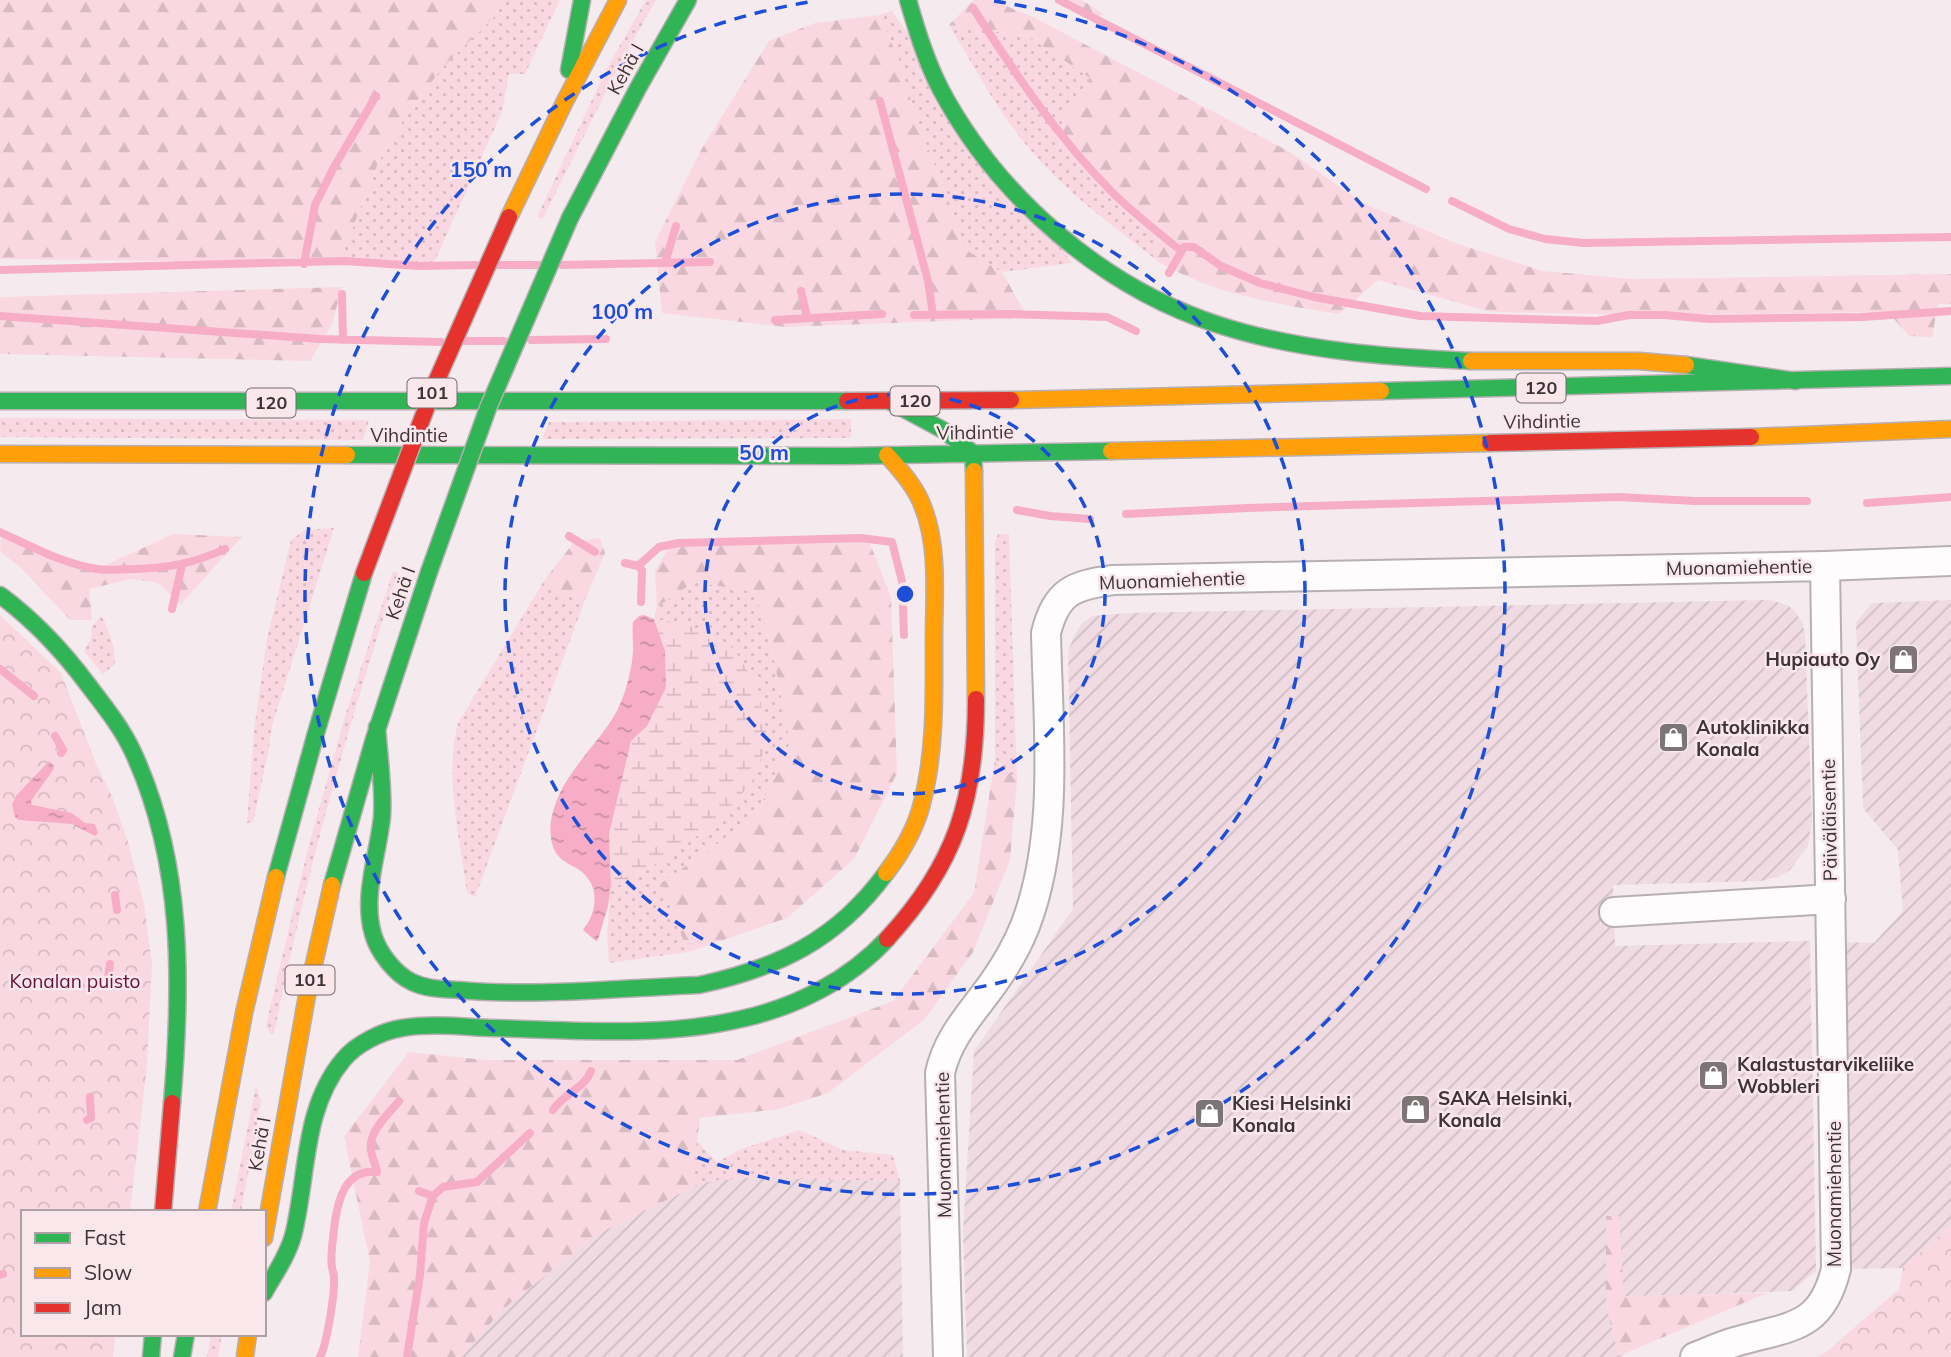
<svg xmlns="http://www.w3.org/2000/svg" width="1951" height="1357" font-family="Mulish,sans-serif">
	<defs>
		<pattern id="industrial-furrows" width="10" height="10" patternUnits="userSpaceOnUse" patternTransform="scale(1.75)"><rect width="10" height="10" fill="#efdbe1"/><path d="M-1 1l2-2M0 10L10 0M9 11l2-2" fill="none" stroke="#cebdc2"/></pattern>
		<pattern id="grass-dots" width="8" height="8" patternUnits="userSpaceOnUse" patternTransform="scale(1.75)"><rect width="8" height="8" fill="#fad8e2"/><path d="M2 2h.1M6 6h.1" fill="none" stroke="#d7bac2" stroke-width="1.8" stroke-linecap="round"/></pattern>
		<pattern id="forest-firs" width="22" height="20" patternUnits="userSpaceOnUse" patternTransform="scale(1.75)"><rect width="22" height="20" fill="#fad8e2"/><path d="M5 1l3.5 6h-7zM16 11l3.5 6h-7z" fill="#d7bac2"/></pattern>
		<pattern id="wetland-marsh" width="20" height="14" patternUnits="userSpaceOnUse" patternTransform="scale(1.75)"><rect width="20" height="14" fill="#fad8e2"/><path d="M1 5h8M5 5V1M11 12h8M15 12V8" fill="none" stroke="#d7bac2"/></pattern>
		<pattern id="park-crowns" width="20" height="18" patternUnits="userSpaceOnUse" patternTransform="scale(1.75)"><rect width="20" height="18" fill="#fad8e2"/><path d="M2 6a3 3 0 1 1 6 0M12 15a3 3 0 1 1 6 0" fill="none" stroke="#d7bac2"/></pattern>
		<pattern id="water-ripples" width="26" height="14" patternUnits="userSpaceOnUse" patternTransform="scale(1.75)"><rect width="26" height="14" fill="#f6adc5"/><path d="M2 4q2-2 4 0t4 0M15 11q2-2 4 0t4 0" fill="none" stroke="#c88ea1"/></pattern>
	</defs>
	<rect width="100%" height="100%" fill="#f5ebee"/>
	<path fill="url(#industrial-furrows)" d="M1770,600L1787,605L1794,610L1803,624L1805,636L1812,820L1808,846L1790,870L1778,877L1761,881L1613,885L1615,946L1810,941L1816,1271L1792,1291L1624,1297L1623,1357H967L963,1230L974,1051L1073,909L1068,651L1075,634L1082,623L1092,616L1130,613Z
		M1951,600V1226L1903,1268L1842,1269V942L1874,943L1903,911L1898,850L1863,808L1856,622L1872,603Z
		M746,1178L900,1181L903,1357H461L503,1309L599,1233L691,1188L710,1181Z"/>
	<path fill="url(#grass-dots)" d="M501,0H560L525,74H509L502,112L431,269L339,263L378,163L404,119L442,68L495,16Z
		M646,0H656L618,68L543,218L537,217L607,68Z
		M892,11L1072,263L1002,272L963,248L951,208L916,117L899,60L879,15Z
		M949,25L1028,36L1090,78L1064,118L1060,147L1120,207L1154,234L1159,262C1116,228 1070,196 1034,154C1000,116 975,68 949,25Z
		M0,418L369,420L363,440L0,437Z
		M851,419V438L542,439L549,422Z
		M334,528L272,726L268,754L253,822L247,823L254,730L267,638L291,540L305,530Z
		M998,534H1009L1017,781L995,759V542Z
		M393,572H398C349,724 305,876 274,1034H270L266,1025L308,848L346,713Z
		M545,579L559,593L585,600L475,897L467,893C460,839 444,776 458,723Z
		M694,582L755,592L772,649L790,743L755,818L661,883L688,952L609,963L607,935L611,885L626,884L713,825L690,625L654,619L657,607Z
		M101,615C110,632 115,645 115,664L103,674L84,651L92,636L91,628Z
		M256,1085L261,1102L241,1212H231Z
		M800,1130L843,1150L893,1155L900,1181L746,1178L710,1181L691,1188L696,1140L717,1162L741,1149Z
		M211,1334H222L218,1357H207Z"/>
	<path fill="url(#forest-firs)" d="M0,0H501L495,16L442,68L404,119L378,163L339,263L0,259Z
		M974,0H991L1031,16L1290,152L1363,203L1455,243L1543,271L1633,279L1951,274V304H1938L1932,337L1909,336L1888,312L1655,315L1491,312L1378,280L1339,314C1274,303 1218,296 1159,262L1154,234L1120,207L1060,147L1064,118L1090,78L1028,36L949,25Z
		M1062,0H1082L1104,14L1093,19Z
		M879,15L899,60L916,117L951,208L963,248L1002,272L1028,318L786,327L662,313L655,242L701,150L769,41L815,23Z
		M342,287L332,324L310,361L0,354V297Z
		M174,534L242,537L181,604L158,583L131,579L89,589L92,620H70L19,566L0,552L1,536L16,535L38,545L59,559L103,566Z
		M600,538L605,553L585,600L559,593L545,579L575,541Z
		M869,541L891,597L897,773L854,859L787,918L688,952L661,883L755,818L790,743L772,649L755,592L694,582L657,607L655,571L669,547Z
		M995,759L1017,781L1010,860L973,952L925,1019L828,1093L779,1109L700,1118L691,1188L599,1233L503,1309L461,1357H358L370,1262L344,1136L409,1052L485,1060H737L893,1001L974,893Z
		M1619,1216L1624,1296L1767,1293L1619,1356L1606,1306V1216Z"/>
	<path fill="url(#wetland-marsh)" d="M654,619L690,625L733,648L757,686L768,740L751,784L713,825L626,884L611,885L609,834L618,793L631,741L647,726L665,651Z"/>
	<path fill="url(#park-crowns)" d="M0,615L61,673L95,761L112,796L128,842L144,904L152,964L147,1066L130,1212H23V1334H116L113,1357H0Z
		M1951,1226V1357H1816L1825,1353L1899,1289L1903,1268Z"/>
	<path fill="url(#water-ripples)" d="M644,615L654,619L665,651L666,687L647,726L631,741L609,834L611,885L608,906L598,940L596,941L583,930C597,913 600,887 582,872C573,865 563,863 556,853C550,843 549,827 552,816C560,777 594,749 614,716C624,701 633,667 633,649C633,640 632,632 633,622L639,616Z
		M49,761L54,766L53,770L31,801L32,805L72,813L85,823L95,824L98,833L95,836L72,824L19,820L15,817L12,805L16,796Z"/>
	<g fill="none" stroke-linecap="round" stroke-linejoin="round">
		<path stroke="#f6adc5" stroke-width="8" d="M1059,0L1426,189
			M973,8C1015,73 1057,137 1112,192C1133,213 1158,232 1181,251
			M880,101L928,281L933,315
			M1452,201L1509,229L1545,239L1584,243L1951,237
			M665,263L676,226
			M304,264L315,205L334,167L376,96
			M499,265H539
			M562,265L710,262
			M0,270L344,261L419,266L476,265
			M1169,273L1184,247H1194L1221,266L1260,283L1314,297L1420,316L1597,321L1629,315H1664L1709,319L1862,317L1951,311
			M801,291L807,317
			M342,294L343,340
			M914,315L1011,314L1107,317L1136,331
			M0,316L320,339L441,342
			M775,320L882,314
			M531,340L606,339
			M464,341H504
			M1867,503L1951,497
			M1017,510L1050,516L1090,519
			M1126,514L1247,508L1618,497L1695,501H1807
			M0,532C30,546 64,564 97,569C110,571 122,569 135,569C168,568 195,563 225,549
			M569,536L595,552
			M625,563L638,566L642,570L641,602
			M638,566L659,547L679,543L861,538L892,542L902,581L904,635
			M172,609L182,565
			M0,669L34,696
			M55,736L63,750L61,753
			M115,895L117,910
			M107,986L110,964
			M553,1110C563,1094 585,1088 591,1071
			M87,1120L91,1118L90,1097
			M419,1191L433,1196
			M0,1275L3,1274
			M320,1357C327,1344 335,1293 334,1277C334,1273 332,1270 332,1267C330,1255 333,1241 334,1229C337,1203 344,1168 377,1172C376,1165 373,1161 372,1155C365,1134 387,1116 399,1101
			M407,1357L420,1275L424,1223L433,1196L443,1187L477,1182L530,1133"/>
		<defs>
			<path id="street" d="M1614,912L1831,899
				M948,1357L940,1073C948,1036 973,1012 994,982C1006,965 1017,946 1025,926C1060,835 1048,729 1046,633C1056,592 1073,585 1113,580L1825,566L1951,561
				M1695,1357C1708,1352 1721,1346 1735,1342C1788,1326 1821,1331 1836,1269L1825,566"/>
			<path id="fast" d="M908,0C917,31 926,61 941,90C998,197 1103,288 1219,325C1299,351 1387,357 1471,361
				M569,70L582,0
				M570,218L638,88L688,0
				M1686,365L1796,381
				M1381,391L1951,376
				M0,401H847
				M889,401L943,430L973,453L974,471
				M347,455L846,456L1111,451
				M0,595C35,621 63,651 89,686C105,707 122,728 133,752C184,862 182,985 172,1103
				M377,727C379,756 384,788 382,817C378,855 362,896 373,934C378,952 395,974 412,982C426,989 444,989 459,990C537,997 620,988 699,985C778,968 837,940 886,873
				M276,877L316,733L364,573
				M332,885L374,739L429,572
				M264,1293C274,1275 287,1257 293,1236C308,1178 302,1109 343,1060C356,1044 382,1031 402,1028C431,1023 464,1027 493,1028C574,1030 661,1038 741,1019C796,1007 849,980 887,939
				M151,1357L153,1334
				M182,1357L186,1334"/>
			<path id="slow" d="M509,217L564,103L618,0
				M1471,361H1639L1686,365
				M1011,400L1381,391
				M1751,437L1951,429
				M1111,451L1490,443
				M0,454L347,455
				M974,471L976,699
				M886,873C902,852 916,828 922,803C936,749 934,693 934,639C934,596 939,547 923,507C916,487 901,471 887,455
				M207,1212L244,1013L276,877
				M264,1238L308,990L332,885
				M245,1357L248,1334"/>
			<path id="jam" d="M847,401L1011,400
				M1490,443L1751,437
				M887,939C956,864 976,799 976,699
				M163,1212L172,1103"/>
		</defs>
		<use href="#street" stroke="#b7afb2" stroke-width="32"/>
		<use href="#fast" stroke="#b7afb2" stroke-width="19"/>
		<use href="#slow" stroke="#b7afb2" stroke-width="19"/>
		<use href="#jam" stroke="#b7afb2" stroke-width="19"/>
		<use href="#street" stroke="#fefcfc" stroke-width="28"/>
		<use href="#fast" stroke="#30b455" stroke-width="16"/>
		<use href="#slow" stroke="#ff9f0a" stroke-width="16"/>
		<use href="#jam" stroke="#e5322d" stroke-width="16"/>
		<defs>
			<path id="fast-bridge" d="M429,572L488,408L570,218"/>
			<path id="jam-bridge" d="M364,573L436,382L509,217"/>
		</defs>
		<use href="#fast-bridge" stroke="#b7afb2" stroke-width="19" stroke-linecap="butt"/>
		<use href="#jam-bridge" stroke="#b7afb2" stroke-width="19" stroke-linecap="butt"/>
		<use href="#fast-bridge" stroke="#30b455" stroke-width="16"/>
		<use href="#jam-bridge" stroke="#e5322d" stroke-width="16"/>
	</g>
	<g fill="none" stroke="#1d4ed8" stroke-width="3.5" stroke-dasharray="12 9">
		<circle cx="905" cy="594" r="200"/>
		<circle cx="905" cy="594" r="400"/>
		<path d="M994 1A600 600 0 1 1 816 1"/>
	</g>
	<defs>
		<symbol id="shop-square" viewBox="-11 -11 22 22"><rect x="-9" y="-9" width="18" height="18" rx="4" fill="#7d7476" stroke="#f9e7ec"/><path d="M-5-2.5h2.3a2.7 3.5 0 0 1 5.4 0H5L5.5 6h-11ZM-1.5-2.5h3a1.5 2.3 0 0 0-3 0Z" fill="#fff"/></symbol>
	</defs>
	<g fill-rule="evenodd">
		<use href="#shop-square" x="1886" y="642" width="35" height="35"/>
		<use href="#shop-square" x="1656" y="720" width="35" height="35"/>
		<use href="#shop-square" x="1696" y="1058" width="35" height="35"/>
		<use href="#shop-square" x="1398" y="1092" width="35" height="35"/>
		<use href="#shop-square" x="1192" y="1096" width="35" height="35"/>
	</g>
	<g text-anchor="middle" stroke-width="5" stroke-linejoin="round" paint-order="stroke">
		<g fill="#f9e7ec" stroke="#756a6d" stroke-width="2">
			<rect x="1516.5" y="373.5" width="49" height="29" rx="5"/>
			<rect x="407.5" y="378.5" width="49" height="29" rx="5"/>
			<rect x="890.5" y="386.5" width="49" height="29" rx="5"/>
			<rect x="246.5" y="388.5" width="49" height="29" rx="5"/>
			<rect x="285.5" y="965.5" width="49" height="29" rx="5"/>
		</g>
		<g font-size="18" font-weight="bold" fill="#3c3436">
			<text x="1541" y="394">120</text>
			<text x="432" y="399">101</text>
			<text x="915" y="407">120</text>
			<text x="271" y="409">120</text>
			<text x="310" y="986">101</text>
		</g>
		<g font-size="19" fill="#3c3436" stroke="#f9e7ec">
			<text transform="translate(625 69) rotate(-61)" y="7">Kehä I</text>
			<text transform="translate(1542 421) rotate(-1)" y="7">Vihdintie</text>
			<text transform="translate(975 432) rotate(-1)" y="7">Vihdintie</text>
			<text x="409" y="442">Vihdintie</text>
			<text transform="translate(1739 567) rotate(-1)" y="7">Muonamiehentie</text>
			<text transform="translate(1172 580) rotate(-2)" y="7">Muonamiehentie</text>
			<text transform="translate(400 593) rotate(-71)" y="7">Kehä I</text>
			<text transform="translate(1829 820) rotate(-91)" y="7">Päiväläisentie</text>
			<text transform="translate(259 1144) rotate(-80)" y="7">Kehä I</text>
			<text transform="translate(943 1145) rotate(-91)" y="7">Muonamiehentie</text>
			<text transform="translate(1834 1194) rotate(-90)" y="7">Muonamiehentie</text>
		</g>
		<g font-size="19" font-weight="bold" fill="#3c3436" stroke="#f9e7ec" text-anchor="start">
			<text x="1880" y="666" text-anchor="end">Hupiauto Oy</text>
			<text x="1696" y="734">Autoklinikka<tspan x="1696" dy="22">Konala</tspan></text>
			<text x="1737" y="1071">Kalastustarvikeliike<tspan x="1737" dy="22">Wobbleri</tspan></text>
			<text x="1438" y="1105">SAKA Helsinki,<tspan x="1438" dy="22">Konala</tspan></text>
			<text x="1232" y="1110">Kiesi Helsinki<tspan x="1232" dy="22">Konala</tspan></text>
		</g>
		<g font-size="19" fill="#680f38" stroke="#f9e7ec">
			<text x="75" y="988">Konalan puisto</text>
		</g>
	</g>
	<circle cx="905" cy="594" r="10" fill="#1d4ed8" stroke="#f9e7ec" stroke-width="3.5"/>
	<g font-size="21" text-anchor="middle" font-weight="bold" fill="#1d4ed8" stroke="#f9e7ec" stroke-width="5" stroke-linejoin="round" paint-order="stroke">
		<text x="481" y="177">150 m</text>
		<text x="622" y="319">100 m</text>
		<text x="764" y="460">50 m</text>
	</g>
	<rect x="21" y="1210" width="245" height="126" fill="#f9e7ec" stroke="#ad9fa3" stroke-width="2"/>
	<rect x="35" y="1233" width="35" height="10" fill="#30b455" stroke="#ad9fa3" stroke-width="2"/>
	<text x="84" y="1245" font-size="21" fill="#3c3436">Fast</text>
	<rect x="35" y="1268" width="35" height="10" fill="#ff9f0a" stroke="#ad9fa3" stroke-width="2"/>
	<text x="84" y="1280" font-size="21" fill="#3c3436">Slow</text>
	<rect x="35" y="1303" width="35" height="10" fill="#e5322d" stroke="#ad9fa3" stroke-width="2"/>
	<text x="84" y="1315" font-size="21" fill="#3c3436">Jam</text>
</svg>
